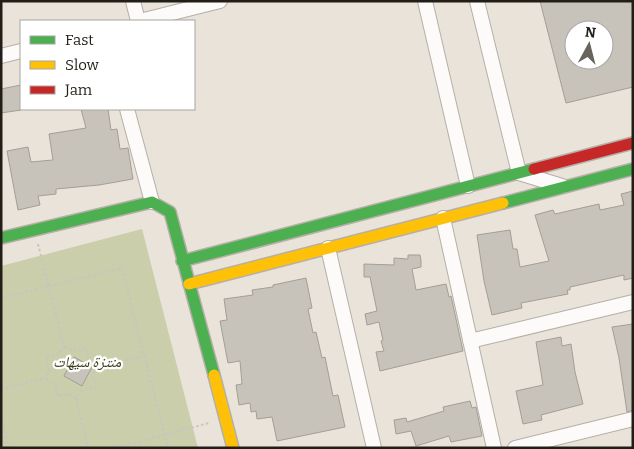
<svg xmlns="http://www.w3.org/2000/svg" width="634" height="449" font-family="Bitter,'Noto Naskh Arabic',serif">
	<rect width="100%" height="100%" fill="#eae3d9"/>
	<path fill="#caceaa" d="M142,229L198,448H1V266Z"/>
	<path fill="#c8c3ba" stroke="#a39e96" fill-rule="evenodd" d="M540,1H633V87L566,103ZM574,30H604V60H574Z
		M21,85V110L1,113V89Z
		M81,109H108L111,130L117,129L120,149L128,148L133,179L99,185L56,189V194L38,196L40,205L18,210L7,151L28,147L31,162L53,160L49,134L86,128Z
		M633,191V278L624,280V275L570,287V290H567L568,294L521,303L522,308L492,315L484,281L477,235L510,230L513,249H517L520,267L549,261L535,215L553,210L555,214L599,204L600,210L624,205L621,194Z
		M408,255H420L421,261V267L412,269L416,290L446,284L449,297L451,296L463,351L380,371L376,352L384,351L381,341L383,340L379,322L367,325L365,314L377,311L370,277H364V264L394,265V258L408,259Z
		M306,278L312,308L308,309L313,333L316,332L322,358L325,357L333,396L338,395L345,427L277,441L272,417L257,419L256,411L251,412L250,403L239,405L236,385L242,384L240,361L228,363L220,321L227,320L224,299L253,295L252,290L273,287V285Z
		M633,324V410L627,412L619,358L612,327Z
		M561,337L562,346L571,344L575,372L583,404L541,415L542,420L523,424L516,391L543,385L536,342Z
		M74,357L92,367L82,386L64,376Z
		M470,401L472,408L476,407L482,436L451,442L449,436L416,446L411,431L396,434L394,420L406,418L407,422L444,411L443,407Z"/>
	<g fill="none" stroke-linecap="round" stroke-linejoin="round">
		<defs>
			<path id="street" d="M133,1L138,21
				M425,1L468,186
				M477,1L519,173L562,186
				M140,21L220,1
				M1,56L21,51
				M127,109L152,202
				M443,218L494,448
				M328,248L374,448
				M470,341L633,302
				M515,448L633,419"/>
			<path id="fast" d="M503,203L633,169
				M1,238L152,202L170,212L214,375
				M182,261L534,169"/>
			<path id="slow" d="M189,284L503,203
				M214,375L233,448"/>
			<path id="jam" d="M534,169L633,143"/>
		</defs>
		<use href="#street" stroke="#b5afa8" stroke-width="16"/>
		<use href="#fast" stroke="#b5afa8" stroke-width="14"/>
		<use href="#slow" stroke="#b5afa8" stroke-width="14"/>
		<use href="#jam" stroke="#b5afa8" stroke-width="14"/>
		<path stroke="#c7c5c2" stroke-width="2" stroke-dasharray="2.5 2.5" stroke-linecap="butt" d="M38,244L64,347L59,354L46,357L49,370L46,378L55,384L58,396L68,394L76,398L81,391L96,387L93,377L96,367L89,361L86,348L73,351L64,347
			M1,298L122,268L168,448
			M96,367L145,356
			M1,389L46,378
			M76,398L88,448
			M1,417L9,448
			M114,448L209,423"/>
		<use href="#street" stroke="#fcfbf9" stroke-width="14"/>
		<use href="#fast" stroke="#4caf50" stroke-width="11"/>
		<use href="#slow" stroke="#ffc107" stroke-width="11"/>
		<use href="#jam" stroke="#c62828" stroke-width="11"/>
	</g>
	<g text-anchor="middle" stroke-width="4.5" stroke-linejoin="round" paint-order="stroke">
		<g font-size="15" font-style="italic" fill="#373e17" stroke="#fff">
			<text x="87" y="367">منتزة سيهات</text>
		</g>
	</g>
	<rect width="634" height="449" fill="none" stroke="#221e17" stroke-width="5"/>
	<rect x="20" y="20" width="175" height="90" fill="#ffffff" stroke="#a7a5a2"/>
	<rect x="30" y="36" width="25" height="8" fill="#4caf50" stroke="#a7a5a2"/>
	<text x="65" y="45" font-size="15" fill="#221e17">Fast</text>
	<rect x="30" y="61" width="25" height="8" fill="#ffc107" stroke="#a7a5a2"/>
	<text x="65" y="70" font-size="15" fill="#221e17">Slow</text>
	<rect x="30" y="86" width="25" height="8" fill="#c62828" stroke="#a7a5a2"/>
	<text x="65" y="95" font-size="15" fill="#221e17">Jam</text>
	<g transform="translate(589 45) rotate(7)"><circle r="24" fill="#ffffff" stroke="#a7a5a2"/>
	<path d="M0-4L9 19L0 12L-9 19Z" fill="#68635b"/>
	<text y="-8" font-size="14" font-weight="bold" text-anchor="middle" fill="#221e17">N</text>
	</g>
</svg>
